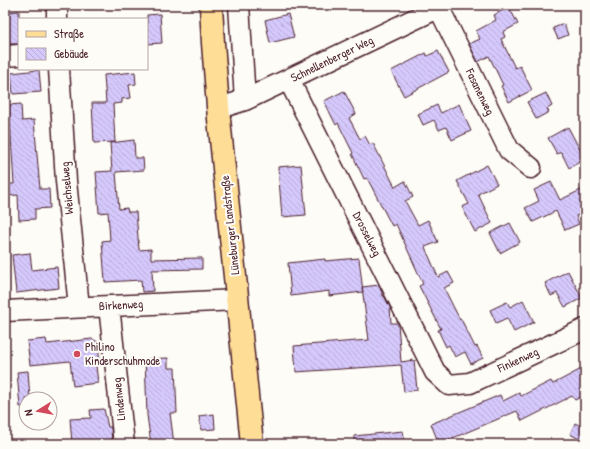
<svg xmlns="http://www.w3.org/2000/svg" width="590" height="449" font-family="'Patrick Hand',sans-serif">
	<defs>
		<pattern id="building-back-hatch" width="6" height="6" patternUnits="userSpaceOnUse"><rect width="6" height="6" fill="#d5c8fb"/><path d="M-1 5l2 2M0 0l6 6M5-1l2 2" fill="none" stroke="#b8abd7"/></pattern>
	</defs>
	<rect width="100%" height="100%" fill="#fdfcf7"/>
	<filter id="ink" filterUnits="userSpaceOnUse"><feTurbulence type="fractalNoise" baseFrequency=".025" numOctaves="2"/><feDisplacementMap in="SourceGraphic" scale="8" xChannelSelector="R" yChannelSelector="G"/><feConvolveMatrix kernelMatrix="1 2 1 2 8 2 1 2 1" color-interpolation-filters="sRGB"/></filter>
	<g filter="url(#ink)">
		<path fill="url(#building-back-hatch)" stroke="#4a1f2b" d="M509,7L518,24L503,32L505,37L501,39L515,68L520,66L532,90L509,102L501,86L503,85L489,56L478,62L469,44L480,39L476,31L496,20L494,15Z
			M19,11V44H9L7,12Z
			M160,14L162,43L147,44V15Z
			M288,14L294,37L270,43L265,20Z
			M564,24L568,35L558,39L553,28Z
			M438,51L449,72L404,96L391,71L426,53L427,56Z
			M39,70L41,92L13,94L11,73Z
			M135,72L136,84L129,85L131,98L122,99V103L113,104L115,142L94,143L92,103H106L104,75Z
			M344,91L356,114L349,118L360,139L365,136L370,145L373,143L395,187L405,181L413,197L405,201L418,225L428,220L438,242L425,247L438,277L448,272L454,283L444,288L460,320L461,319L475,347L477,346L483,358L471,364L465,352L455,357L449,345L446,347L438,330L441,329L419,286L423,284L396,224L392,226L367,178L364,179L352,154L353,153L338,123L336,125L324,101Z
			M546,93L552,106L547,109L549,112L536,119L527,102Z
			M21,104L22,121L34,120L40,189H49L50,208L35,209V219L19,220L18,195L5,196V184H14L9,105Z
			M459,104L471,131L452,140L446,127L439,130L434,120L423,125L418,114L437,105L441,113Z
			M568,127L585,159L569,168L561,152L557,154L548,138Z
			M134,140L135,158H143L144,170L116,172L119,209L127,208L128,212H136L139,250L151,249V259L202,258V269L152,270L153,291L142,292L141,280L105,282L102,241L110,240L108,212L99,213L96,172L112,171L110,143Z
			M301,165L306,215L282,217L278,167Z
			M487,165L497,184L478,194L492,223L475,232L462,207L469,204L457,181Z
			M551,182L560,200L585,188V212L576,216L579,224L565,230L556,211L533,222L525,208L539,201L534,190Z
			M510,223L520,242L500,253L490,233Z
			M30,253L32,270L57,267L59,288L16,293L12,255Z
			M359,258L363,292L329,296V291L291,296L288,263L325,259V261Z
			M568,271L582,298L565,307L557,293L551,296L545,283Z
			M379,285L383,296H384L390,307L391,323H398L401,362L414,360L417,390L404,392L401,365L296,372L294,346L369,340L362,287Z
			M523,300L534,322L514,332L507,318L496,323L490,310L507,302L510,307Z
			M46,339L47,344L92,339L98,342L100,365L96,366L98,383L73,386L70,361L30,365L27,341Z
			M168,358V368H175L177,413H170L174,444H151L147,415L145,359Z
			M585,367V395L575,400L572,396L522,421L517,411L439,444L431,424L500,395L503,401L519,393L521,396L551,381L553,384Z
			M28,371L30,399H26V407H20L17,372Z
			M104,409L108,427H111L112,444H72L70,419L91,418L90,410Z
			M214,414L215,429L201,430L199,416Z
			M575,423L585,428V432L581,440L570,434Z
			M403,431L405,444H354V436Z"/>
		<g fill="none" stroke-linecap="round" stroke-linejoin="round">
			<defs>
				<path id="minor" d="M57,5V19
					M239,5L245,100
					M439,8L509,150L531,168
					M5,56L19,55
					M59,69L66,181L79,307
					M289,80L435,372L449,385L470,383L585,329
					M218,106H226L245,100L444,5
					M109,306L124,444
					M5,311L237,300"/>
				<path id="major" d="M211,5L213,43L219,119L252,444"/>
			</defs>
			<use href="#minor" stroke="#4a1f2b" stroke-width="23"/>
			<use href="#major" stroke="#4a1f2b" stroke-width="25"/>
			<use href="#minor" stroke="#fdfcf7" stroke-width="20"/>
			<use href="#major" stroke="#fedd96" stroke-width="22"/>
		</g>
	</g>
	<circle fill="#d1495b" stroke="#fdfcf7" stroke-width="1.5" cx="77" cy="354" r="4"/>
	<g text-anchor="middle" stroke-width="4" stroke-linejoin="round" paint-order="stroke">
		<g font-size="12" fill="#4a1f2b" stroke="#fdfcf7">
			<text transform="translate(332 59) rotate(-26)" y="4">Schnellenberger Weg</text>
			<text transform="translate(480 92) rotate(64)" y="4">Fasanenweg</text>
			<text transform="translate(67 188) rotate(-95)" y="4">Weichselweg</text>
			<text transform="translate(230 225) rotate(-96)" y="4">Lüneburger Landstraße</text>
			<text transform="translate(367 234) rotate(63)" y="4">Drosselweg</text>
			<text transform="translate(121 305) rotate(-3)" y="4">Birkenweg</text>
			<text transform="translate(518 360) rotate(-25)" y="4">Finkenweg</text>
			<text transform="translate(119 399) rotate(-96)" y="4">Lindenweg</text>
		</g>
		<g font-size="12" fill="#4a1f2b" stroke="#fdfcf7" text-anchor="start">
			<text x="85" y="351">Philino<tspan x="85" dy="14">Kinderschuhmode</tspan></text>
		</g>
	</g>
	<rect width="590" height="449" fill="none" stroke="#fdfcf7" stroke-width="20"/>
	<rect x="10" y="10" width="570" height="429" fill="none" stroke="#4a1f2b" stroke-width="1.5" filter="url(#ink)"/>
	<rect x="18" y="18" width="130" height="52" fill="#fdfcf7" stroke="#b5a4a5"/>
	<rect x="26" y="31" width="20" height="6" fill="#fedd96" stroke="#b5a4a5"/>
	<text x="54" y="38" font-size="12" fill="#4a1f2b">Straße</text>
	<rect x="26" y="48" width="20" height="12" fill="url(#building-back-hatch)" stroke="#b5a4a5"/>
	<text x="54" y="58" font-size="12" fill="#4a1f2b">Gebäude</text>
	<g transform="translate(38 411) rotate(259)"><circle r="19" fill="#fdfcf7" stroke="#b5a4a5"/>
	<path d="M0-3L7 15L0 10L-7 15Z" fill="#d1495b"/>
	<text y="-6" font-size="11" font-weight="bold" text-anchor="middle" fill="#4a1f2b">N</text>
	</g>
</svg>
